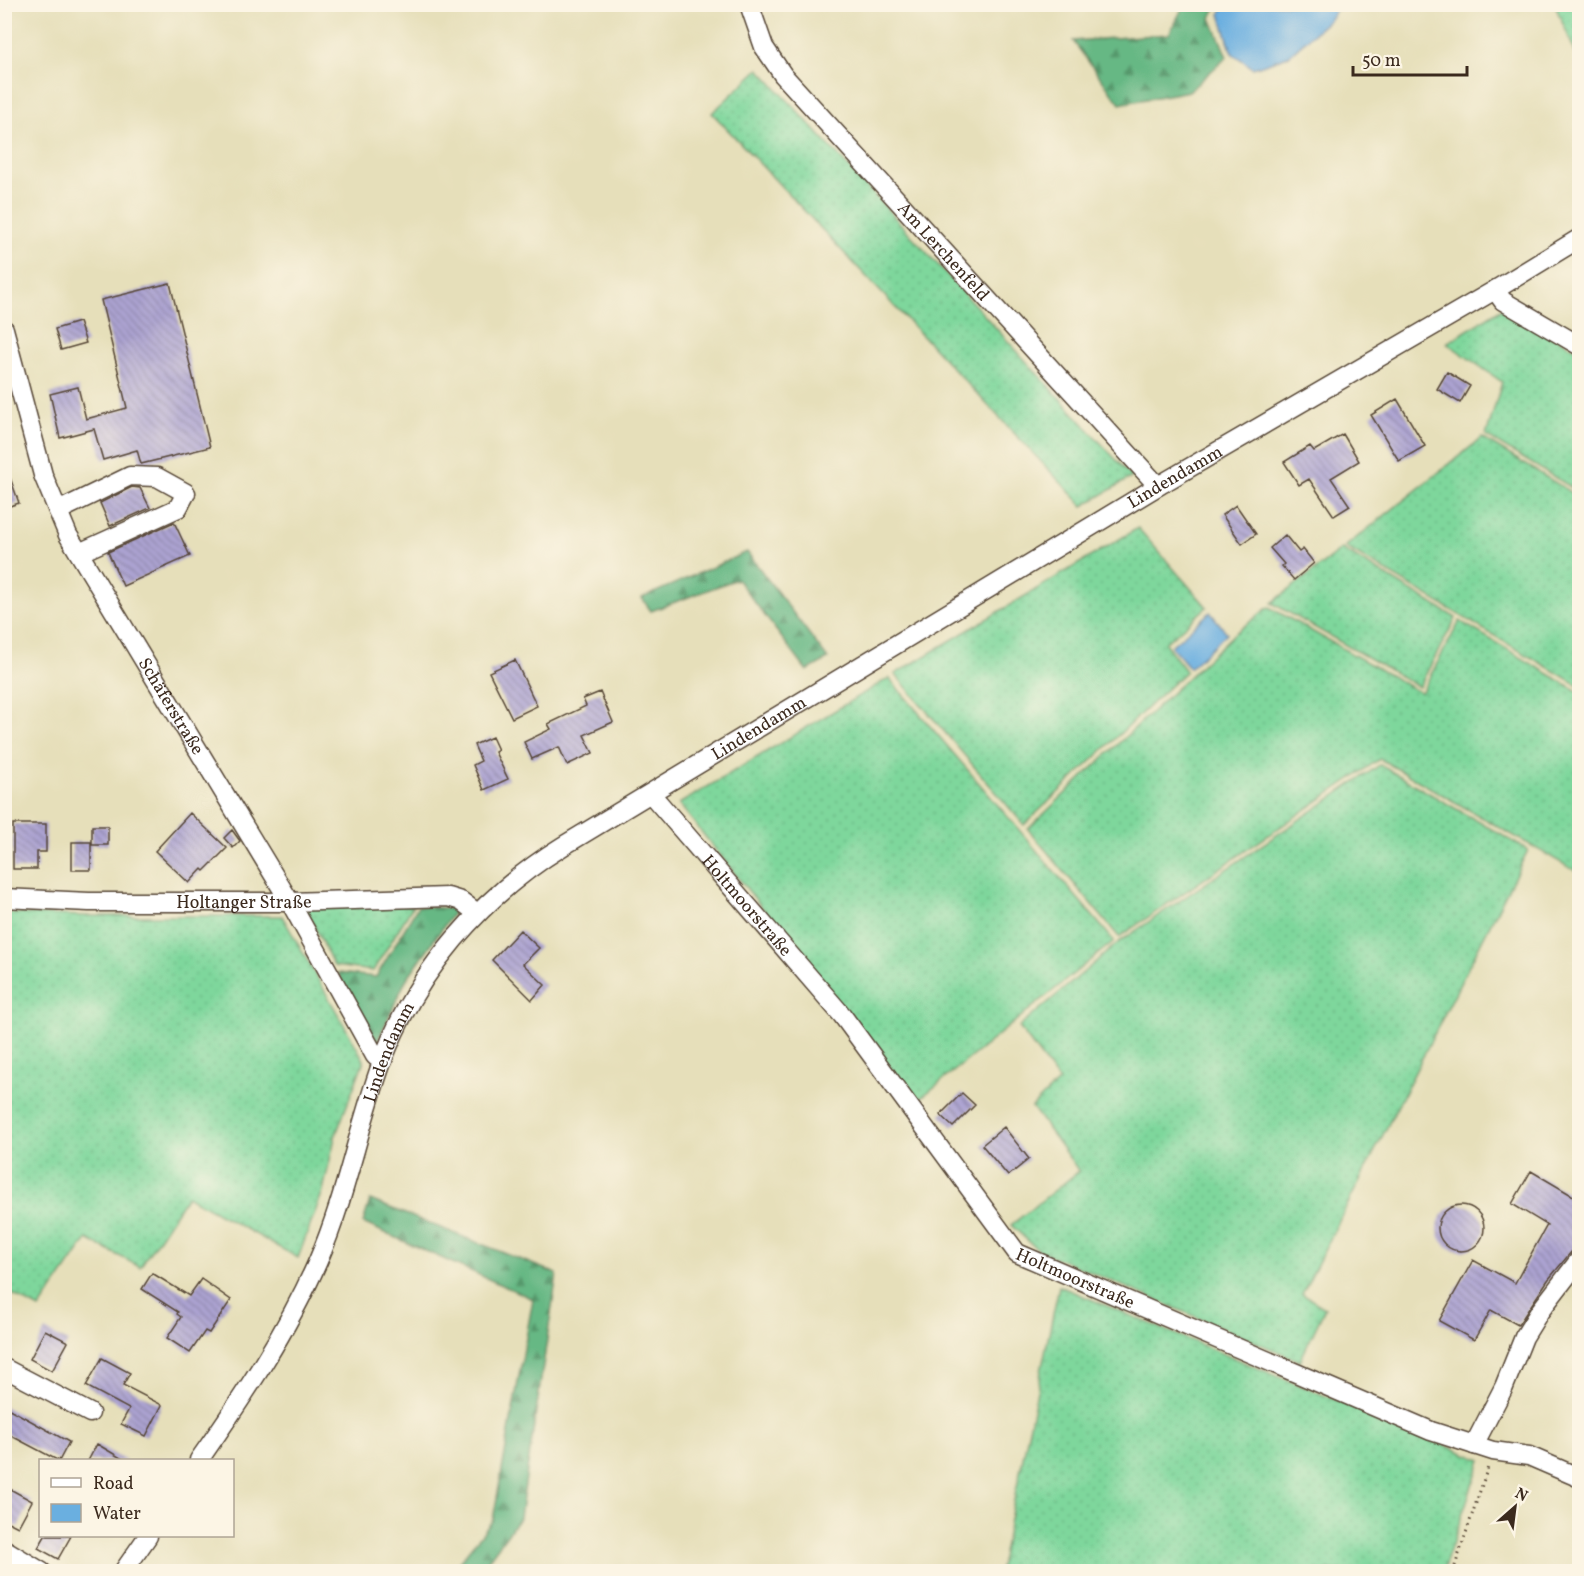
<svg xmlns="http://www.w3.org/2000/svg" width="1584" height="1576" font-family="Vollkorn,serif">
	<defs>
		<pattern id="grass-dots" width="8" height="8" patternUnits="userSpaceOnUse" patternTransform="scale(1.5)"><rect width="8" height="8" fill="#7ed79c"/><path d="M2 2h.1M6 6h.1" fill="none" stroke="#6eb986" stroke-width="1.8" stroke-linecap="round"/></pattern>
		<pattern id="forest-firs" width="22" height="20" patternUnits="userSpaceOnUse" patternTransform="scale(1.5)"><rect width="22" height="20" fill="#66b884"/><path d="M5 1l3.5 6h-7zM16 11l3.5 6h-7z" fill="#55966b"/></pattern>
		<pattern id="building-back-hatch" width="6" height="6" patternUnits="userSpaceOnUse" patternTransform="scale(1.5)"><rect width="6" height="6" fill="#aca3d1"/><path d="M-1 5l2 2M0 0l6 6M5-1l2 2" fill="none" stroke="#8d85a9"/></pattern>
	</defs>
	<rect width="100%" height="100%" fill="#fcf5e5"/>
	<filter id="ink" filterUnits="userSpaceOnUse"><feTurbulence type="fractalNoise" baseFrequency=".0167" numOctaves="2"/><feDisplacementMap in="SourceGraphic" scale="12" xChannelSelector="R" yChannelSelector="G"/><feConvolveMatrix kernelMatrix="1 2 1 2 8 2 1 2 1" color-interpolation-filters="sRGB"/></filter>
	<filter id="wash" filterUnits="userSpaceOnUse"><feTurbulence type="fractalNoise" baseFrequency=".008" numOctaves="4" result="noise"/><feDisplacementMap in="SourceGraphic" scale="24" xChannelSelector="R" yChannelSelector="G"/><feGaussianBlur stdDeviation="1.35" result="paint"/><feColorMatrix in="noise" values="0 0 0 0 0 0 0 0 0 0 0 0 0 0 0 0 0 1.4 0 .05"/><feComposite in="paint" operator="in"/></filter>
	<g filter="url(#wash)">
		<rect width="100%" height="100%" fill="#e6dfba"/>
		<path fill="url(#grass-dots)" stroke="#5c805d" stroke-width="1.5" d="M1555,5H1579V61Z
			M759,69L1132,477L1083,506L712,113Z
			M1504,307L1579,351V492L1486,436L1502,382L1447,343Z
			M1482,438L1579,497V686L1345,547Z
			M1138,528L1207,607L1165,643L1186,671L1024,825L895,674Z
			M1342,549L1456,618L1419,687L1272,603Z
			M1269,607L1421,693L1460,621L1579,692V873L1380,759L1119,937L1028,829L1234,634Z
			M889,678L1114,941L917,1101L679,804Z
			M1380,765L1528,850L1302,1294L1325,1308L1300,1361L1038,1250L1011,1225L1079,1171L1032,1107L1059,1081L1019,1027L1119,942Z
			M304,905L413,906L373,971L334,966Z
			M5,913L83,916H282L364,1060L335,1137L323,1191L298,1258L187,1196L140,1267L87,1239L39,1309L5,1290Z
			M1059,1286L1481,1460L1443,1571L999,1572Z"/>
		<path fill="url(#forest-firs)" stroke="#507151" stroke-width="1.5" d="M1184,5H1217L1211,18L1227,57L1189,91L1120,104L1073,41L1169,34Z
			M747,552L828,659L807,671L737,579L651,611L642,598Z
			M418,906L456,909L406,980L377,1042L338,973L376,977Z
			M370,1200L557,1274L520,1517L480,1571H452L493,1520L533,1299L363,1223Z"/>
		<path fill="#6aafe0" stroke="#526c7f" stroke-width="1.5" d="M1224,5V4L1339,5L1330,19L1288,56L1253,68L1232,53L1220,14Z
			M1210,612L1227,633L1190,668L1171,646Z"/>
		<g id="blocks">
			<path fill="url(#building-back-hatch)" d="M170,283L210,447L141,464L137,450L103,460L94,429L60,438L50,394L78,387L86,419L127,408L101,300Z
				M79,322L86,343L61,350L55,329Z
				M1447,372L1470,386L1460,403L1437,389Z
				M1397,399L1425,446L1399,461L1371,415Z
				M1343,434L1359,461L1331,478L1350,506L1334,516L1309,479L1299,485L1284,462L1310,446L1314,451Z
				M4,466H6L19,503L4,508Z
				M132,487L140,488L150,508L110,526L100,503Z
				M1236,505L1256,534L1242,544L1222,515Z
				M174,522L190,556L123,586L108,552Z
				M1285,535L1299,552L1303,549L1314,563L1294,580L1282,566L1284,564L1270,548Z
				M515,660L537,706L512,718L489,672Z
				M600,692L613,722L584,735L593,753L567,765L559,747L532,759L524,742L551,729L548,724L586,706L583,699Z
				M492,737L498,750L495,752L508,779L484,790L473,765L481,761L474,745Z
				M190,813L227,848L204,871L202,869L189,883L155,851Z
				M13,824H46V852H37V869H13Z
				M92,826H108V845H92Z
				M232,830L240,841L233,848L224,838Z
				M72,842H91V870H72Z
				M520,930L539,948L523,964L545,985L532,1000L492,960Z
				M962,1093L975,1105L953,1127L940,1115Z
				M1004,1127L1029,1159L1008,1176L982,1145Z
				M1531,1171L1580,1200V1217L1573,1227L1580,1231V1248L1571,1252L1548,1280L1518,1325L1491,1310L1474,1340L1439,1321L1473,1260L1515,1283L1547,1225L1512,1204Z
				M1438 1228a23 23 0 1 1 46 0a23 23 0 1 1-46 0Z
				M152,1273L189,1296L201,1279L231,1300L209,1333L205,1331L190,1353L167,1338L181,1317L177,1314L178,1312L142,1289Z
				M45,1330L68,1342L52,1371L30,1359Z
				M102,1358L130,1373L123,1385L162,1405L146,1436L121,1424L129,1409L86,1386Z
				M4,1406L69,1442L59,1461L4,1432Z
				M97,1444L126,1461H88Z
				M10,1489L32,1501L18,1527L4,1520V1499Z
				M45,1536H71L58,1559L38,1548Z"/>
		</g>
	</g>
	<g filter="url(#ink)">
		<use href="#blocks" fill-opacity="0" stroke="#554535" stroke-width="1.5"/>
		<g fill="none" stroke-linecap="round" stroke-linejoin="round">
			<defs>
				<g id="minor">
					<path id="s1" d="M749,4L764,47L783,75L1158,486"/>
					<path d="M1495,290L1503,301L1580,346"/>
					<path id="s2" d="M4,329L43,475L68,535L290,902L375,1056L383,1061"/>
					<path d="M58,511L130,476L157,477L186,493L178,508L79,553"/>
					<path id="s3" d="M651,794L842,1015L1017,1253L1431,1431L1493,1451L1529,1456L1580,1478"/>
					<path id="s4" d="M4,898L89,902H290L448,897L461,901L477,913"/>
					<path d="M4,1368L90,1413"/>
					<path d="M1474,1445L1504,1387L1524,1337L1540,1311L1580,1259"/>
					<path id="s5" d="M199,1460C243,1397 287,1332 318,1261C346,1197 358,1128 382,1062C415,972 482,896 563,846L1158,486L1495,290L1580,238"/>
					<path d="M4,1549L42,1572"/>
					<path d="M123,1572L148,1536"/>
				</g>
			</defs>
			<use href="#minor" stroke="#554535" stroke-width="21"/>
			<path stroke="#554535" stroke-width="3" stroke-dasharray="1.5 4.5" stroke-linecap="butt" d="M1453,1572L1488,1467"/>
			<use href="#minor" stroke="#fff" stroke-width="18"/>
		</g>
	</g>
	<g text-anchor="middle" stroke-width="5" stroke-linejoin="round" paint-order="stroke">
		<g font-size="18" fill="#3b2a1e" stroke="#fcf5e5">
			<text dy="6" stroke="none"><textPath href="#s1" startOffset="318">Am Lerchenfeld</textPath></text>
			<text dy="6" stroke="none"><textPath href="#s5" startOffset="1443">Lindendamm</textPath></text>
			<text dy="6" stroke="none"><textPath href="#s2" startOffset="416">Schäferstraße</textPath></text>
			<text dy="6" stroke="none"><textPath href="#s5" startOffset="957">Lindendamm</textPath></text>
			<text dy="6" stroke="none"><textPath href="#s4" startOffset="240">Holtanger Straße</textPath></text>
			<text dy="6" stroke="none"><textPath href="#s3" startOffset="147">Holtmoorstraße</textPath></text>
			<text dy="6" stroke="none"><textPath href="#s5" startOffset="453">Lindendamm</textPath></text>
			<text dy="6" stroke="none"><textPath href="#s3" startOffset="651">Holtmoorstraße</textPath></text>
		</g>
	</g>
	<rect width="1584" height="1576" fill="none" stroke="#fcf5e5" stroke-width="24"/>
	<rect x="39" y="1459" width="195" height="78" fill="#fcf5e5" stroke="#afa495" stroke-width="1.5"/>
	<rect x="51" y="1478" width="30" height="9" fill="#ffffff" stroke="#afa495" stroke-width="1.5"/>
	<text x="93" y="1489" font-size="18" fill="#3b2a1e">Road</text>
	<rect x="51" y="1504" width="30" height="18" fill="#6aafe0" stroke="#afa495" stroke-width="1.5"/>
	<text x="93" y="1519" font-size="18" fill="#3b2a1e">Water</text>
	<g transform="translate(1515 1507) rotate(28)" stroke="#fcf5e5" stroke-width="4.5" paint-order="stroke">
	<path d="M0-4.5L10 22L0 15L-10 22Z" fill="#3b2a1e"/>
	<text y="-9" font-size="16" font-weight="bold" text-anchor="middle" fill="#3b2a1e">N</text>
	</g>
	<path d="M1353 66v9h114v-9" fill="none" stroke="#3b2a1e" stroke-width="3"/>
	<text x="1362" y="66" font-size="18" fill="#3b2a1e" stroke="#fcf5e5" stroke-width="4.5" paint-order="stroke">50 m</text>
</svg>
